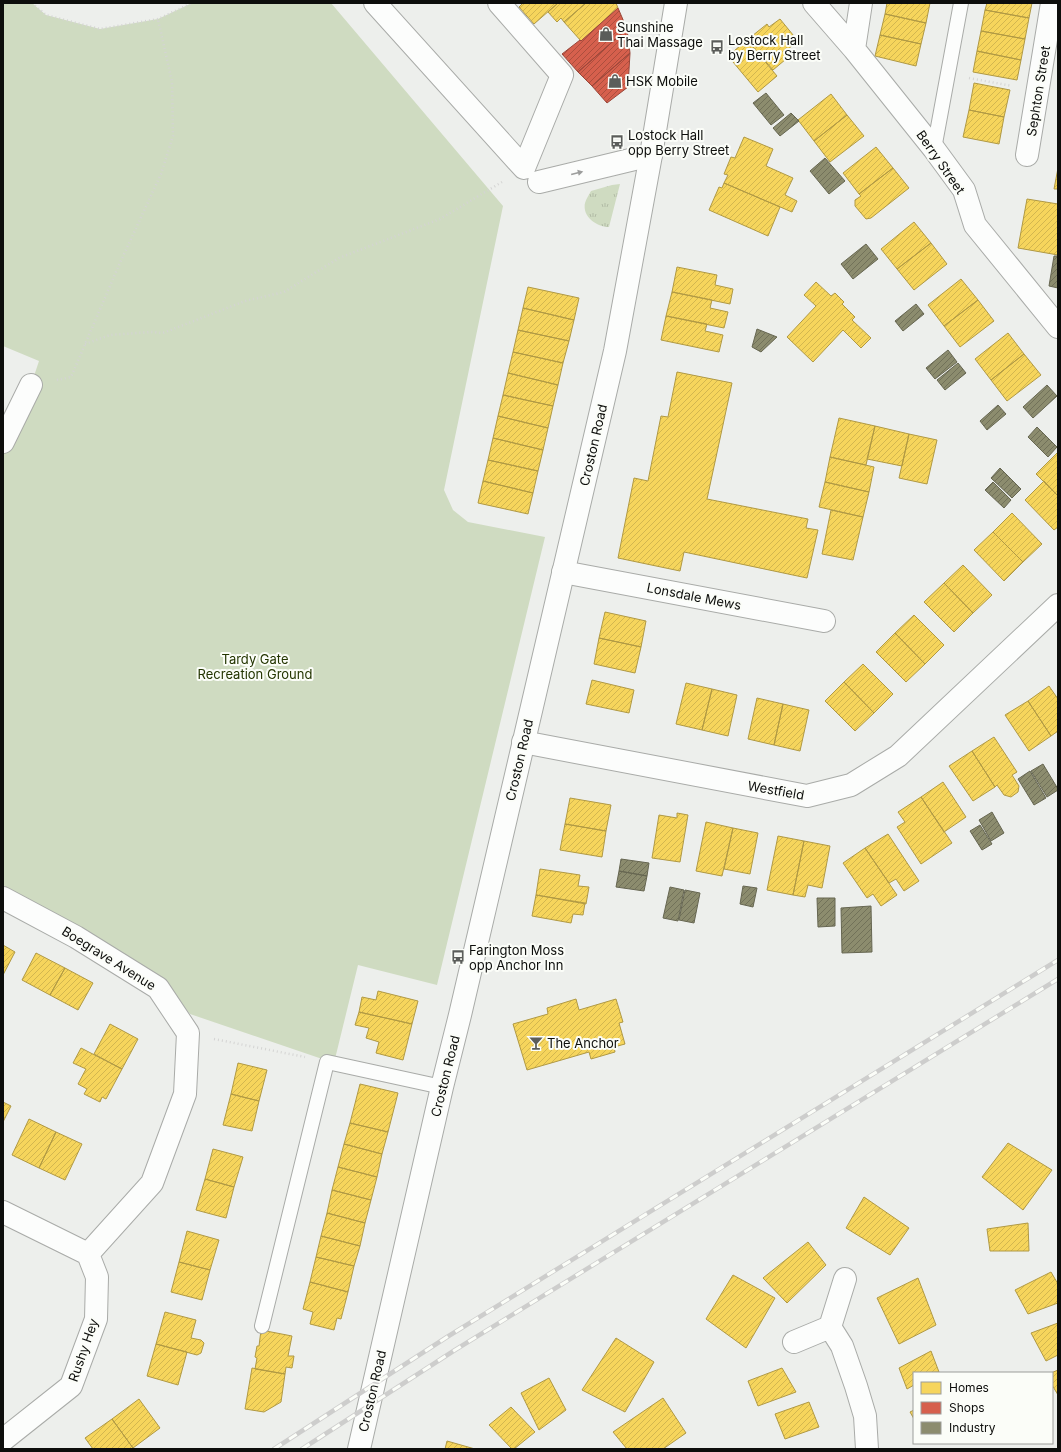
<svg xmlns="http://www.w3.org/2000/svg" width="1061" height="1452" font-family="Inter,sans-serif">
	<defs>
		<pattern id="grass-tufts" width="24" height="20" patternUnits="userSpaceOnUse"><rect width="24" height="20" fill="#cfdbc1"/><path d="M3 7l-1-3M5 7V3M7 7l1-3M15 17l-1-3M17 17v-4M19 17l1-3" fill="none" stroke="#b1bba5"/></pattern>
		<pattern id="homes-hatch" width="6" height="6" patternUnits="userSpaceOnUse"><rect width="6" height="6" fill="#f6d55c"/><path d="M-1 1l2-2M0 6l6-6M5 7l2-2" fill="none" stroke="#d2b64f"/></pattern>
		<pattern id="shops-hatch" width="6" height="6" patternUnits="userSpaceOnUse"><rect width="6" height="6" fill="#d6604d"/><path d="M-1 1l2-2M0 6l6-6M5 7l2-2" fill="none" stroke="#ac4e3e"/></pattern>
		<pattern id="industry-hatch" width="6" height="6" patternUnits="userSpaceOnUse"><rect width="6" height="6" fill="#8c8c6e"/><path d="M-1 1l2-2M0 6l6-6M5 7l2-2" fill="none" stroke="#717159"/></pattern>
	</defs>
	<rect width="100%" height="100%" fill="#edefec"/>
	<path fill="url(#grass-tufts)" d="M620,184L609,227C597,227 582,217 585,203C586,199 589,195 591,191L612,185Z"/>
	<path fill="#cfdbc1" d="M3,3H32L46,15L100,29L158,19L192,3H331L503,206L444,490L453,510L468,522L545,537L437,985L358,965L334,1063L190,1014L163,982L3,885V442L31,385L39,361L3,346Z"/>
	<path fill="url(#homes-hatch)" stroke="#b09944" d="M523,3H558L534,24L519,7Z
		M558,3H586L564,22L561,18L557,22L548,12Z
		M586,3H616L618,8L581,41L564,22Z
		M887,3H930L926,23L885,14Z
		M987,3H1032L1029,18L985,10Z
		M985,10L1029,18L1025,39L981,31Z
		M885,14L926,23L921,44L880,35Z
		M780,19L798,41L788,49L792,54L773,70L747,40L767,24L769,27Z
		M981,31L1025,39L1021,60L977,51Z
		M880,35L921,44L916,66L875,56Z
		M747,40L777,76L758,92L728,56Z
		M977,51L1021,60L1017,80L973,72Z
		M974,83L1010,90L1004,117L969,110Z
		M831,94L847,115L814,141L798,120Z
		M969,110L1004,117L999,144L963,137Z
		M847,115L864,136L830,162L814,141Z
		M744,137L773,149L766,166L793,178L785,195L797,201L792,212L724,183L728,175L724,174L731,157L735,158Z
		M876,147L893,168L859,194L843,173Z
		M893,168L909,188L871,218L866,219L855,206V200L861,196L859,194Z
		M1058,168V189H1054Z
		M724,183L780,207L768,236L709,210L719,187L722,188Z
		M1027,199L1058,204V255L1018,248Z
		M914,222L931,243L897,269L881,249Z
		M931,243L947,264L914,290L897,269Z
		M677,267L717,275L715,285L733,289L730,304L672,292Z
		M961,279L978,300L944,326L928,305Z
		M816,282L831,296L835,293L844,302L842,304L855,317L852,320L871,338L861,348L843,330L813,362L787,337L816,306L804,295Z
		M528,287L579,298L574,320L523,308Z
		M672,292L712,300L710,308L728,312L724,328L666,316Z
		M978,300L994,321L960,347L944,326Z
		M523,308L574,320L569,341L518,330Z
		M666,316L707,324L705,331L723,335L719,352L661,340Z
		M518,330L569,341L563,363L513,352Z
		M1008,333L1024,354L991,380L975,359Z
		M513,352L563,363L558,385L508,373Z
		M1024,354L1041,375L1007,401L991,380Z
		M677,372L732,383L707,499L808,519L806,528L818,530L807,578L684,552L680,571L618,558L634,478L648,481L661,416L668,417Z
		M508,373L558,385L553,406L503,395Z
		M503,395L553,406L548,428L498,416Z
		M498,416L548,428L543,450L493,438Z
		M839,418L875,426L866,465L830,457Z
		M875,426L909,434L902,466L867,459Z
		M909,434L937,440L927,484L899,478Z
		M493,438L543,450L538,471L488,460Z
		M1058,452V496L1036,474Z
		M830,457L874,467L869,492L825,482Z
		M488,460L538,471L533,493L483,481Z
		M483,481L533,493L528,514L478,503Z
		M1044,481L1058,496V527L1054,530L1025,500Z
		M825,482L869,492L863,517L819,507Z
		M831,510L863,517L853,560L822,554Z
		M1012,513L1042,544L1023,562L993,532Z
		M993,532L1023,562L1004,581L974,550Z
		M963,565L992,595L973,613L944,583Z
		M944,583L973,613L954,632L924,602Z
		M605,612L646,621L641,647L599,638Z
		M914,615L944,645L925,664L895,633Z
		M895,633L925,664L906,682L876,652Z
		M599,638L641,647L635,673L594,664Z
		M863,664L893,694L874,713L844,682Z
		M592,680L634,690L629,713L586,704Z
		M844,682L874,713L855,731L825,701Z
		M686,683L712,689L702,730L676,724Z
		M1049,686L1058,699V731L1051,736L1028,701Z
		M712,689L737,695L728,736L702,730Z
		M757,698L783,704L774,745L748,739Z
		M1028,701L1051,736L1029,751L1005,715Z
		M783,704L809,710L800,751L774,745Z
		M994,737L1017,772L1012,775L1019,786L1018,792L1011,797L1004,795L997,785L995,787L972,751Z
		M972,751L995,787L973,801L949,766Z
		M943,782L966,817L944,832L921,797Z
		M921,797L952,843L921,864L897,827L905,822L898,812Z
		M570,798L611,805L606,831L565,824Z
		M677,813L688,815L680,862L652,858L659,815L677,818Z
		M706,822L733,828L722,876L696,871Z
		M565,824L606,831L602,857L560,850Z
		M733,828L758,833L750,874L724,869Z
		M888,834L919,881L904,891L896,879L889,883L865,848Z
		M778,836L804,841L793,895L767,890Z
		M804,841L830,846L822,888L808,885L805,897L793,895Z
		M865,848L897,895L881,906L873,894L867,898L843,863Z
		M540,869L580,875L578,886L589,887L586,904L536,895Z
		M536,895L585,903L583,915L573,914L571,923L532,916Z
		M3,945L15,952L3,975Z
		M36,953L65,968L50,995L22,980Z
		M65,968L93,983L78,1010L50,995Z
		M378,991L418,1001L412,1024L359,1012L362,997L376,1000Z
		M576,999L579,1010L616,999L623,1022L619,1023L625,1044L614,1047L615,1052L591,1059L589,1052L527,1070L513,1024L548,1014L547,1008Z
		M359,1012L412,1024L403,1060L376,1053L379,1042L366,1038L369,1028L355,1025Z
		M110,1024L138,1039L122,1069L94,1054Z
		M81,1048L122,1069L106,1099L102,1097L100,1102L84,1094L87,1089L78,1084L86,1069L73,1063Z
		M238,1063L267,1070L259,1101L231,1094Z
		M360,1084L398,1093L388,1132L350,1123Z
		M231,1094L259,1101L252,1131L223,1125Z
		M3,1102L11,1106L3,1122Z
		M29,1119L56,1132L39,1168L12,1155Z
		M350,1123L388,1132L382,1154L344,1144Z
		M56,1132L82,1144L65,1180L39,1168Z
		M1008,1143L1052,1170L1023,1210L982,1177Z
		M344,1144L382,1154L377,1177L338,1167Z
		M213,1149L243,1157L234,1187L205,1179Z
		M338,1167L377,1177L371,1200L332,1190Z
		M205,1179L234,1187L226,1218L196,1210Z
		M332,1190L371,1200L365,1223L327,1213Z
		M864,1197L909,1228L890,1255L846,1228Z
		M327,1213L365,1223L360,1246L321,1236Z
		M1028,1223L1029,1251H990L987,1229Z
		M187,1231L219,1240L210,1270L179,1262Z
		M321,1236L360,1246L354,1266L316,1257Z
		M808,1242L826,1265L787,1303L763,1278Z
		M316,1257L354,1266L348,1292L310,1282Z
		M179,1262L210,1270L202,1300L171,1292Z
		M1051,1272L1058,1284V1303L1028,1314L1015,1290Z
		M733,1275L775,1298L746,1348L706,1319Z
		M918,1278L936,1325L899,1344L877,1298Z
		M310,1282L348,1292L341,1319L337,1318L334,1330L310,1324L313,1312L303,1309Z
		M165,1312L196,1320L191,1338L201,1340L204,1343L201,1353L197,1355L156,1344Z
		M1058,1323V1355L1046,1361L1031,1333Z
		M261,1330L292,1336L288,1356H294L292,1368L286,1367L285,1374L255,1369L257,1358L255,1357L257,1346H259Z
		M616,1338L654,1362L625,1412L582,1390Z
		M156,1344L187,1352L178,1385L147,1376Z
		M931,1351L939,1372L914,1373V1385L907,1389L899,1368Z
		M252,1368L285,1374L281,1402L264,1412L245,1409Z
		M782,1368L796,1392L758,1406L748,1381Z
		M1058,1370V1395L1052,1385L1051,1373Z
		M549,1378L566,1410L539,1430L521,1393Z
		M663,1398L686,1433L663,1449H627L613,1432Z
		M139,1399L160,1428L133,1448L112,1419Z
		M809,1402L819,1427L785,1439L775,1414Z
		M511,1407L535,1432L514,1449H512L489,1425Z
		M914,1410V1419L910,1412Z
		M112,1419L133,1448L131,1449H93L85,1438Z
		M447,1441L475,1449H445Z"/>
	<path fill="url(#shops-hatch)" stroke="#9a473a" d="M618,8L627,29L578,72L562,54L580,40L581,41Z
		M627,29L630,53L592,86L578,72Z
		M630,53L628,87L607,103L592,86Z"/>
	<path fill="url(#industry-hatch)" stroke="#666651" d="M766,93L784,115L771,125L753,103Z
		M791,113L799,121L780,136L773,128Z
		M825,158L845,181L829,194L810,171Z
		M866,244L878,259L853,279L841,264Z
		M1054,256H1058V288L1049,286Z
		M916,304L924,314L903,331L895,321Z
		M757,329L777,337L761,352L752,347Z
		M948,350L957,362L935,379L926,368Z
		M958,363L966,373L945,390L937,380Z
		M1047,385L1057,396L1033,418L1023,407Z
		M998,405L1006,414L987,430L980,421Z
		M1037,427L1057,447L1048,457L1028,437Z
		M1000,468L1021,489L1012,498L991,478Z
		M993,482L1011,500L1004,508L985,490Z
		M1043,764L1058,789V790L1047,797L1031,771Z
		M1030,771L1046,798L1034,805L1018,779Z
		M992,812L1004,833L991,841L979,820Z
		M980,825L992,844L982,850L970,831Z
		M621,859L649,863L647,876L619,871Z
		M619,871L647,876L644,891L616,887Z
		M743,886L757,888L753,907L740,904Z
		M670,887L684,890L678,921L663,918Z
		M685,890L700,893L694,923L679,920Z
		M817,898H835V926L818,927Z
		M871,906L872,952L842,953L841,908Z"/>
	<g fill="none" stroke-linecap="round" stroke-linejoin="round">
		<defs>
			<path id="service" d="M934,149L961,3
				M262,1326L327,1062L442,1087"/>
			<path id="minor" d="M375,3L524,168L562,75L499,3
				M814,3L854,49L934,149L964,190L975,225L1058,327
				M854,49L861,3
				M1027,155L1052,3
				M539,182L651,155
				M3,442L31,385
				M563,572L824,621
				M523,742L807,796L851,785L898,756L1058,605
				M3,898L76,937L158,988L188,1033L185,1094L152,1183L88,1254
				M3,1212L88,1254
				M845,1279L830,1327L842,1346L856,1386L865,1416L867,1449
				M794,1342L830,1327
				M3,1440L71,1386L96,1319L97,1277L88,1254"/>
			<path id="tertiary" d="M359,1449L442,1087L460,1015L615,351L651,155L676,3"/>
		</defs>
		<use href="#service" stroke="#a9aba8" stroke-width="16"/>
		<use href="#minor" stroke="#a9aba8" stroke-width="24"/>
		<use href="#tertiary" stroke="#a9aba8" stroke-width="24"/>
		<path stroke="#d4d4d3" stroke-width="2.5" stroke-dasharray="1 3" stroke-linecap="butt" d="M32,3L46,15L100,29L158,19L192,3
			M969,78L1012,86
			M85,344L110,335L151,332L163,333L245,301L284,292L339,258L440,219L502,182
			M57,380L71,377L119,265L161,174L173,136L172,82L158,19
			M214,1039L305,1057"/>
		<use href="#service" stroke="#fcfdfc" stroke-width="14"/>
		<use href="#minor" stroke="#fcfdfc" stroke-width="22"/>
		<use href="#tertiary" stroke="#fcfdfc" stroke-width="22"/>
		<defs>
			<path id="rail" d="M274,1449L447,1337L1058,960
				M302,1449L455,1350L1058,979"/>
		</defs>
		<use href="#rail" stroke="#cdcdcc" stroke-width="4.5"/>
		<use href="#rail" stroke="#fbfdf8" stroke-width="3" stroke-dasharray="9" stroke-linecap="butt"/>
	</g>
	<defs><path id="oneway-solid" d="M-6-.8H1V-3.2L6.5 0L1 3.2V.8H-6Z"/></defs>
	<use fill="#9c9d9c" href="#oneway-solid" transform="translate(577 173) rotate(-14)"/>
	<defs>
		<symbol id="shop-bare" viewBox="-9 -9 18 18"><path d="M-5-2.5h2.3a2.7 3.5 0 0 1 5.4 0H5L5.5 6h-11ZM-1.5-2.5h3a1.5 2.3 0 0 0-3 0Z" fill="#5b5d5a" stroke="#fbfdf8" stroke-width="2.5" paint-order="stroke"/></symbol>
		<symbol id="bus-bare" viewBox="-9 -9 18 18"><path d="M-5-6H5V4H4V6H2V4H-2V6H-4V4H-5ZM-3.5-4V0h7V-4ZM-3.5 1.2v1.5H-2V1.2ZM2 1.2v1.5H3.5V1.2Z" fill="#5b5d5a" stroke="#fbfdf8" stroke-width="2.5" paint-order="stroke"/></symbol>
		<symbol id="bar-bare" viewBox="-9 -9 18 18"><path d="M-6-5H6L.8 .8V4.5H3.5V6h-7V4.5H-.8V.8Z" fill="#5b5d5a" stroke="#fbfdf8" stroke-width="2.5" paint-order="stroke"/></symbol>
	</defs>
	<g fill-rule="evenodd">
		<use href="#shop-bare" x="596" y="24" width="20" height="20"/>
		<use href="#bus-bare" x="707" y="37" width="20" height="20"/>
		<use href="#shop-bare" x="605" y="71" width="20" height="20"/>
		<use href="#bus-bare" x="607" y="132" width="20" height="20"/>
		<use href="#bus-bare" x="448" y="947" width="20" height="20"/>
		<use href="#bar-bare" x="526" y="1033" width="20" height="20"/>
	</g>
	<g text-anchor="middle" stroke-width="4" stroke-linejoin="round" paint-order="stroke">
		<g font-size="13" fill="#0d0e0c" stroke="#fbfdf8" text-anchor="start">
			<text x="617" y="32">Sunshine<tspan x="617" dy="15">Thai Massage</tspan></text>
			<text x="728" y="45">Lostock Hall<tspan x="728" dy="15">by Berry Street</tspan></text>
			<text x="626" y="86">HSK Mobile</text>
			<text x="628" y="140">Lostock Hall<tspan x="628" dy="15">opp Berry Street</tspan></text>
			<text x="469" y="955">Farington Moss<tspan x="469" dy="15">opp Anchor Inn</tspan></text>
			<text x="547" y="1048">The Anchor</text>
		</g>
		<g font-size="13" fill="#0d0e0c" stroke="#fbfdf8">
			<text transform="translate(1038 91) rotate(-81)" y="5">Sephton Street</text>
			<text transform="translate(941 162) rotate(55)" y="5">Berry Street</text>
			<text transform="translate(593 445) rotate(-77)" y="5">Croston Road</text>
			<text transform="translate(694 596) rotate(11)" y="5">Lonsdale Mews</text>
			<text transform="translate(519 760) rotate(-77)" y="5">Croston Road</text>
			<text transform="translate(776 790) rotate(10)" y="5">Westfield</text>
			<text transform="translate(109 958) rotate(32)" y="5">Boegrave Avenue</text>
			<text transform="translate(445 1076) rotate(-76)" y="5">Croston Road</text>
			<text transform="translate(83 1350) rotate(-71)" y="5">Rushy Hey</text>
			<text transform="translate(372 1391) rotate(-77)" y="5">Croston Road</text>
		</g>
		<g font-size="13" fill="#233501" stroke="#fbfdf8">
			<text x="255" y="664">Tardy Gate<tspan x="255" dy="15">Recreation Ground</tspan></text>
		</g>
	</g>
	<rect width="1061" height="1452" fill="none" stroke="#0d0e0c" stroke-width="8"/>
	<rect x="913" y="1372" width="140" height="72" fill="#fbfdf8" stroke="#9c9d9a"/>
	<rect x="921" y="1382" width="20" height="12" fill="#f6d55c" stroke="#9c9d9a"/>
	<text x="949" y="1392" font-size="12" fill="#0d0e0c">Homes</text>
	<rect x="921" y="1402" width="20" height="12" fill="#d6604d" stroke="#9c9d9a"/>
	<text x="949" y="1412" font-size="12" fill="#0d0e0c">Shops</text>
	<rect x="921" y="1422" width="20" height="12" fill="#8c8c6e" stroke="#9c9d9a"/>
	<text x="949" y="1432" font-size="12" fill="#0d0e0c">Industry</text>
</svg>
